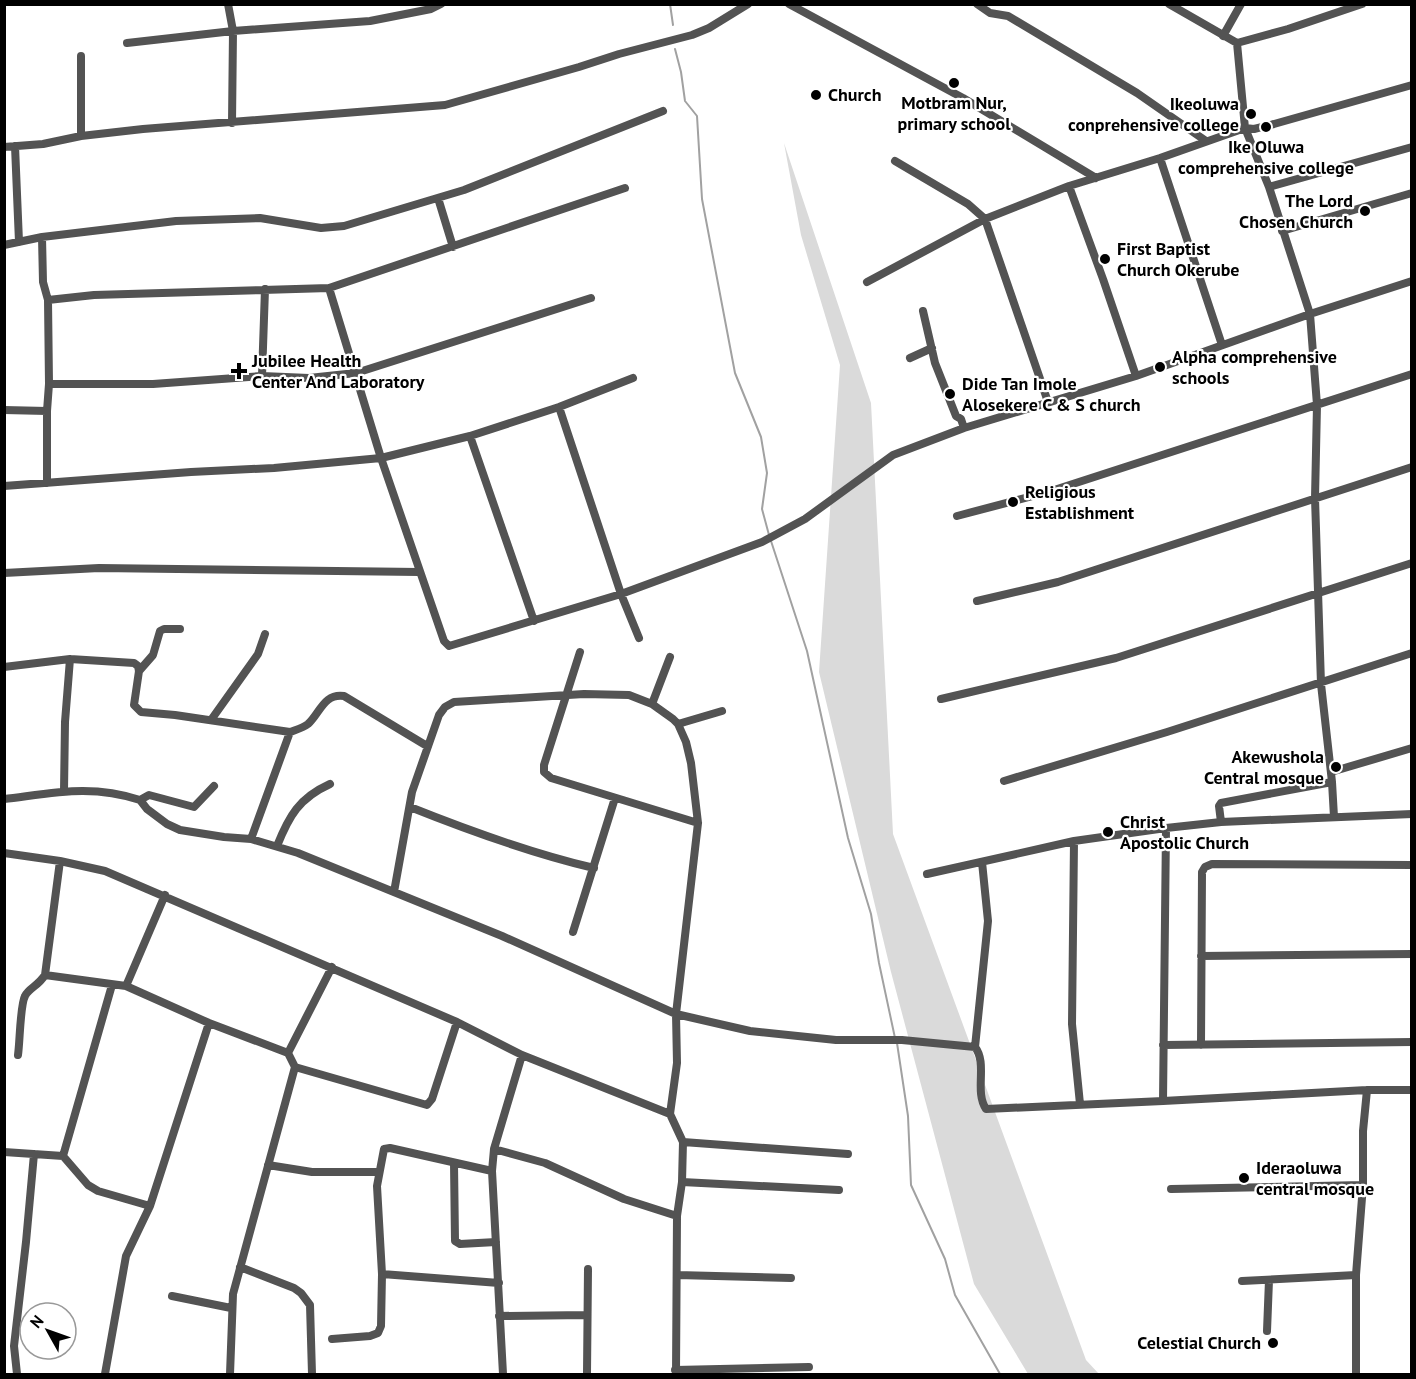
<svg xmlns="http://www.w3.org/2000/svg" width="1416" height="1379" font-family="'PT Sans',sans-serif">
	<rect width="100%" height="100%" fill="#fff"/>
	<path fill="#dadada" d="M784,143L871,403L893,834L1086,1360L1099,1374H1028L974,1284L891,972L819,672L840,365L801,235Z"/>
	<g fill="none" stroke-linecap="round" stroke-linejoin="round">
		<path stroke="#a1a1a1" stroke-width="2" d="M670,4L673,25
			M675,49L681,72L685,101L697,116L702,199L735,373L761,437L767,473L762,509L769,535
			M771,541L807,651L848,838L871,914L879,963L895,1038
			M897,1043L908,1116L911,1185L945,1259L955,1295L1000,1374"/>
		<path stroke="#535353" stroke-width="8" d="M228,4L233,31L232,123
			M789,4L963,98L1096,178
			M977,4L990,13L1008,16L1137,93L1206,141
			M1169,4L1237,43L1288,29L1362,4
			M1223,36L1241,4
			M127,43L233,31L370,21L431,9L441,4
			M1237,43L1245,128L1269,187L1310,314L1317,405L1315,498L1321,684L1332,782L1334,817
			M81,56V136
			M15,146L19,242
			M4,147L43,144L81,136L143,129L445,105L579,67L619,54L692,35L709,28L748,4
			M1160,158L1222,345
			M895,161L968,204L985,219L1048,402
			M1069,186L1103,279L1136,376
			M1269,187L1412,147
			M438,198L453,247
			M1282,231L1412,193
			M42,237L43,282L48,300L49,384L47,411V483
			M4,245L42,237L176,221L260,218L321,228L344,226L464,190L663,111
			M867,282L985,219L1069,186L1160,158L1245,128L1254,129L1274,124L1412,85
			M329,288L381,458L444,641L449,646L621,594L762,542L805,519L893,455L964,428L1136,376L1310,314L1412,281
			M48,300L94,295L329,288L625,188
			M923,311L935,363L956,416L961,419L964,428
			M910,358L932,348
			M262,376L265,289
			M49,384H153L262,376L309,378L356,373L591,298
			M559,407L621,594L639,638
			M4,410L47,411
			M470,436L534,621
			M4,486L191,472L274,468L381,458L470,436L559,407L633,378
			M957,516L1048,492L1412,374
			M4,573L99,568L419,572
			M977,601L1058,582L1412,467
			M580,652L544,765V772L551,778L698,823
			M4,667L70,659L134,663L138,666L139,671L134,705L141,712L175,715L290,732
			M139,671L153,655L160,631L164,629H180
			M941,699L1116,658L1412,563
			M652,704L670,657
			M211,720L258,654L265,634
			M678,724L722,711
			M1331,772L1412,748
			M1004,781L1167,732L1412,653
			M64,791L65,722L70,659
			M4,799C54,793 91,784 140,800L147,809L167,824L180,830L224,837L251,839L298,853L502,936L676,1014L750,1031L836,1040H902L975,1047C988,1064 974,1091 986,1109L1163,1101
			M140,800L149,795L194,807L214,786
			M410,807C470,831 530,853 594,868
			M1412,814L1221,822L1166,828L1163,1101L1367,1090H1412
			M1221,822L1219,806L1221,803L1332,782
			M251,839L290,732C295,730 303,728 308,724C320,713 324,693 344,696L427,746
			M1074,841L1072,1024L1080,1104
			M277,846C289,816 299,798 330,784
			M4,853L60,861L105,871L457,1022L522,1055L670,1114
			M927,874L1074,841L1166,828
			M394,892L412,792L439,715L445,707L454,702L584,694L629,695L652,704L673,719L678,724L686,742L691,763L698,823L676,1014L677,1063L670,1114L683,1142L682,1182L677,1216L676,1374
			M573,932L615,798
			M1201,956L1412,954
			M45,975L126,986L209,1023L288,1053L295,1067L233,1294L230,1374
			M126,986L165,895
			M1163,1045L1412,1042
			M1201,1045L1202,872L1205,867L1212,864L1412,865
			M975,1047L988,921L982,862
			M288,1053L332,967
			M18,1055C20,1042 20,1005 25,996C29,988 38,986 45,975L60,861
			M295,1067L427,1105L432,1099L457,1022
			M683,1142L848,1154
			M494,1149L545,1163L624,1199L677,1216
			M4,1152L63,1156L88,1185L98,1191L150,1206
			M63,1156L112,985
			M454,1163L455,1241L460,1244L496,1242
			M268,1165L312,1172H379
			M682,1182L839,1190
			M1171,1189L1363,1185
			M240,1267L294,1288L301,1293L310,1305L312,1374
			M382,1274L499,1283
			M677,1275L791,1278
			M1242,1281L1356,1275
			M172,1296L231,1308
			M499,1316L587,1315
			M1267,1331L1269,1280
			M332,1339L370,1336L378,1333L381,1326L382,1274L377,1186L384,1149L390,1148L492,1171
			M675,1370L809,1367
			M17,1374L14,1346L26,1242L34,1154
			M105,1374L126,1256L150,1206L209,1023
			M503,1374L492,1171L494,1149L522,1055
			M587,1374L588,1269
			M1356,1374V1275L1363,1185V1131L1367,1090"/>
	</g>
	<g fill="#000" stroke="#fff" stroke-width="2">
		<circle cx="954" cy="83" r="6"/>
		<circle cx="816" cy="95" r="6"/>
		<circle cx="1251" cy="114" r="6"/>
		<circle cx="1266" cy="127" r="6"/>
		<circle cx="1365" cy="211" r="6"/>
		<circle cx="1105" cy="259" r="6"/>
		<circle cx="1160" cy="367" r="6"/>
		<path d="M236 362h6v6h6v6h-6v6h-6v-6h-6v-6h6z"/>
		<circle cx="950" cy="394" r="6"/>
		<circle cx="1013" cy="502" r="6"/>
		<circle cx="1336" cy="767" r="6"/>
		<circle cx="1108" cy="832" r="6"/>
		<circle cx="1244" cy="1178" r="6"/>
		<circle cx="1273" cy="1343" r="6"/>
	</g>
	<g text-anchor="middle" stroke-width="4.5" stroke-linejoin="round" paint-order="stroke">
		<g font-size="18" font-weight="bold" fill="#000" stroke="#fff" text-anchor="start">
			<text x="828" y="101">Church</text>
			<text x="954" y="109" text-anchor="middle">Motbram Nur,<tspan x="954" dy="21">primary school</tspan></text>
			<text x="1239" y="110" text-anchor="end">Ikeoluwa<tspan x="1239" dy="21">conprehensive college</tspan></text>
			<text x="1266" y="153" text-anchor="middle">Ike Oluwa<tspan x="1266" dy="21">comprehensive college</tspan></text>
			<text x="1353" y="207" text-anchor="end">The Lord<tspan x="1353" dy="21">Chosen Church</tspan></text>
			<text x="1117" y="255">First Baptist<tspan x="1117" dy="21">Church Okerube</tspan></text>
			<text x="1172" y="363">Alpha comprehensive<tspan x="1172" dy="21">schools</tspan></text>
			<text x="252" y="367">Jubilee Health<tspan x="252" dy="21">Center And Laboratory</tspan></text>
			<text x="962" y="390">Dide Tan Imole<tspan x="962" dy="21">Alosekere C &amp; S church</tspan></text>
			<text x="1025" y="498">Religious<tspan x="1025" dy="21">Establishment</tspan></text>
			<text x="1324" y="763" text-anchor="end">Akewushola<tspan x="1324" dy="21">Central mosque</tspan></text>
			<text x="1120" y="828">Christ<tspan x="1120" dy="21">Apostolic Church</tspan></text>
			<text x="1256" y="1174">Ideraoluwa<tspan x="1256" dy="21">central mosque</tspan></text>
			<text x="1261" y="1349" text-anchor="end">Celestial Church</text>
		</g>
	</g>
	<rect width="1416" height="1379" fill="none" stroke="#000000" stroke-width="12"/>
	<g transform="translate(48 1331) rotate(310)"><circle r="28" fill="#ffffff" stroke="#999999" stroke-width="1.5"/>
	<path d="M0-4.5L10 22L0 15L-10 22Z" fill="#000000"/>
	<text y="-9" font-size="16" font-weight="bold" text-anchor="middle" fill="#000000">N</text>
	</g>
</svg>
